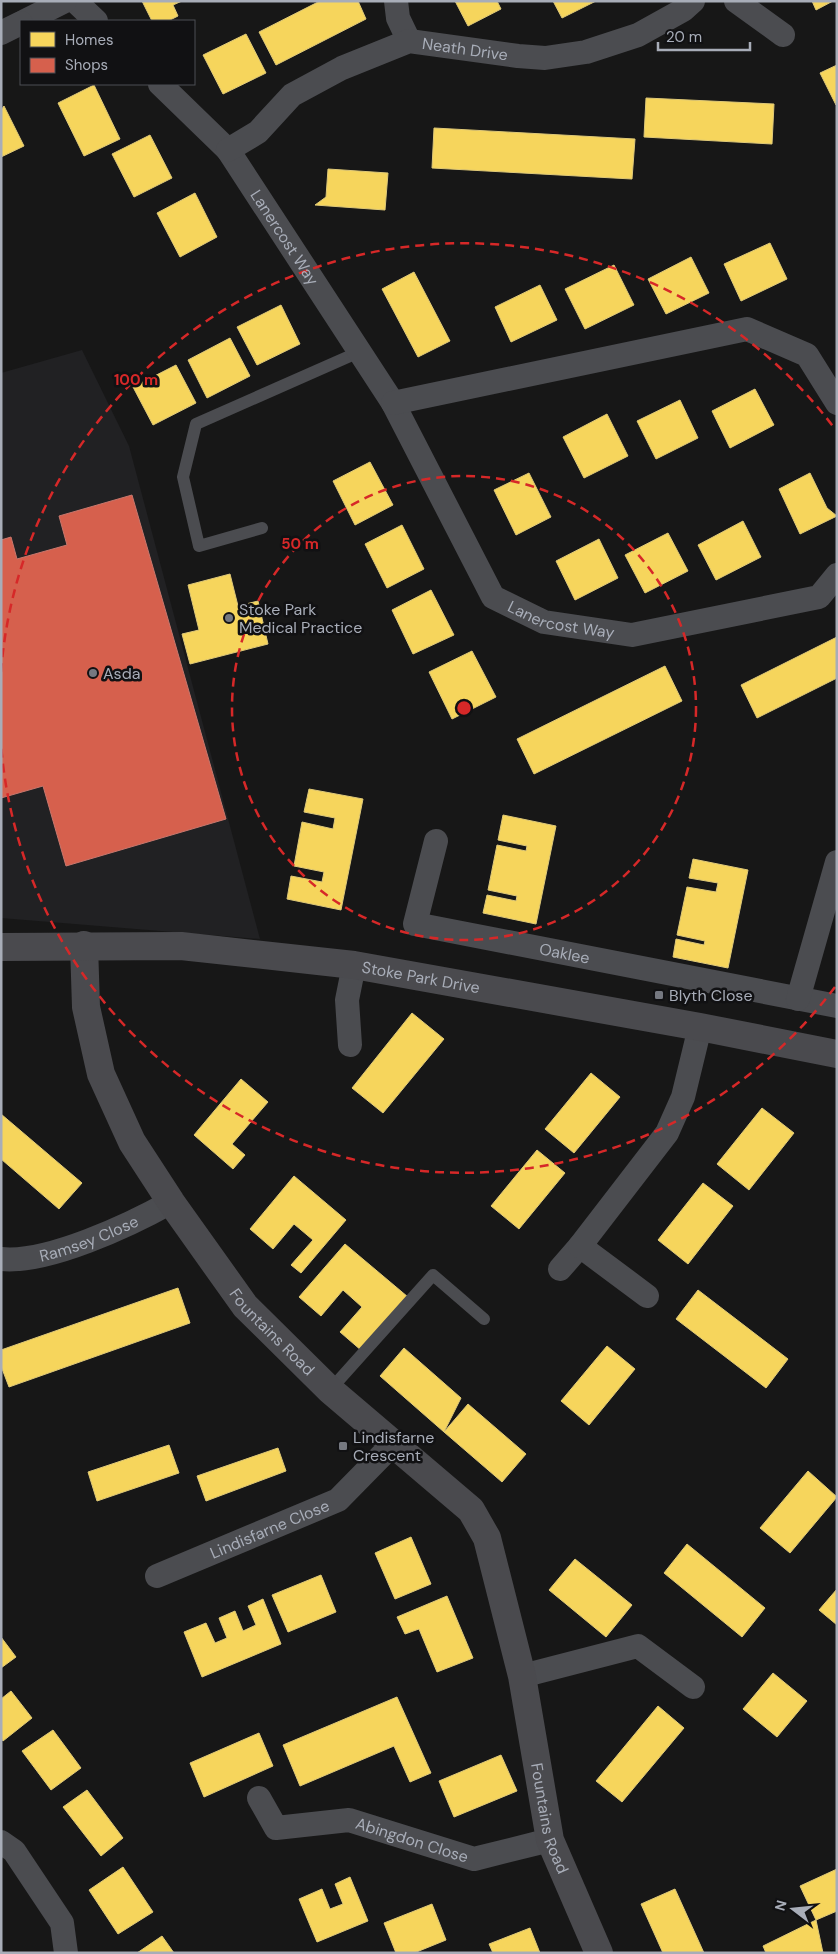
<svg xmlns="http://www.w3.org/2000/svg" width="838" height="1954" font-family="'DM Sans',sans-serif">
	<rect width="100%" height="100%" fill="#171717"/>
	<path fill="#212123" d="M82,350L129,446L260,939L1,918V373Z"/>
	<path fill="#f6d55c" stroke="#dfc978" d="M142,1H182L173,5L178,16L168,21H152Z
		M320,1H358L366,19L276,65L259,32Z
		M455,1H497L501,9L468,26Z
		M553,1H596L562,18Z
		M812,1H833L816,10Z
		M246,34L266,73L223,94L203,55Z
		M837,65V105H836L820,73Z
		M94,85L120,139L84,156L58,103Z
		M646,98L774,104L772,144L644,137Z
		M4,106L24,146L1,157V110Z
		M434,128L635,139L632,179L432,168Z
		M150,135L172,178L134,197L112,154Z
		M328,169L388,173L385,210L315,205L326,197Z
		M195,193L217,237L180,257L157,213Z
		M770,243L787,279L741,301L724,264Z
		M691,257L709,293L666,314L648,279Z
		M614,265L634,305L585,329L565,289Z
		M414,272L450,341L418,357L382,289Z
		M540,285L557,320L511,342L495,307Z
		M281,305L300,344L257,365L237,327Z
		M230,338L250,376L207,398L188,360Z
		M176,365L196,403L153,425L133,387Z
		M755,389L774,425L730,448L712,411Z
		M680,400L698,438L656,459L637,421Z
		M607,414L628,456L584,478L563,437Z
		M370,462L393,505L355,525L333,481Z
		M529,473L551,517L516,535L494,490Z
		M810,473L827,508L837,516L800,534L779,489Z
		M743,521L761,557L716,580L698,545Z
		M402,525L424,569L387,588L365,544Z
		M668,533L688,571L645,593L625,555Z
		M599,539L618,578L575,600L556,561Z
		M230,574L238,606L258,601L268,644L190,664L182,634L199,630L188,585Z
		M431,590L454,635L413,654L392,610Z
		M837,637V678L757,718L741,685Z
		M472,651L496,697L452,719L429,672Z
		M665,666L682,701L534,774L517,739Z
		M309,789L363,799L341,910L287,899L291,876L322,882L324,872L294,866L302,822L333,829L335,818L304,812Z
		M503,815L556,826L536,924L483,913L487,895L516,901L517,896L488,890L497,845L526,851L527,846L498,840Z
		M693,859L748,870L728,968L673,957L676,939L704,945L705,941L677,935L687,887L716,892L718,883L689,878Z
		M412,1013L444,1039L383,1113L352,1088Z
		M591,1073L620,1097L574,1153L545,1129Z
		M241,1079L268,1102L232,1144L245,1155L233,1169L194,1135Z
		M762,1108L794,1133L749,1190L717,1164Z
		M1,1114L82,1183L59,1209L1,1159Z
		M537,1150L565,1173L519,1229L491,1206Z
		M294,1176L346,1220L301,1273L291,1265L313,1240L294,1224L273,1249L250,1229Z
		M703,1183L733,1206L688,1264L658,1240Z
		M345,1244L408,1297L362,1351L340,1332L362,1307L343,1290L321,1316L299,1297Z
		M178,1288L190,1323L9,1387L1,1366V1350Z
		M698,1290L788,1359L766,1388L676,1319Z
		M607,1346L635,1369L589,1425L561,1401Z
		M404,1348L461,1398L444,1432L380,1376Z
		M468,1404L526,1454L502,1482L444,1432Z
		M169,1445L179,1473L97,1501L88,1472Z
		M278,1448L286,1471L206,1501L197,1476Z
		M808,1471L837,1497L790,1553L760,1528Z
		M411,1537L431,1584L395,1599L375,1553Z
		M687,1544L765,1608L742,1637L664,1573Z
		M575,1559L632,1605L606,1637L549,1590Z
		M321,1575L336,1612L288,1632L272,1595Z
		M837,1589V1625L819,1610Z
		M447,1596L473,1658L437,1672L419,1629L405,1634L397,1617Z
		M263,1599L281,1644L202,1677L184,1632L206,1623L215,1643L227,1638L219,1618L235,1611L243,1631L256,1625L248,1606Z
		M1,1637L16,1657L1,1668Z
		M773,1673L807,1701L777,1737L743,1709Z
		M11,1691L32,1718L3,1741L1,1738V1699Z
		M397,1697L431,1773L410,1782L394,1746L300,1786L283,1745Z
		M658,1706L684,1728L622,1802L596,1781Z
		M53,1730L81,1768L51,1790L22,1751Z
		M259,1733L273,1766L204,1797L190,1763Z
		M501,1755L517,1791L454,1817L439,1781Z
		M87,1790L123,1838L101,1856L63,1807Z
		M123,1867L153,1912L118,1934L89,1890Z
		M837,1869V1911L816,1920L800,1886Z
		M350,1877L368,1921L317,1942L299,1899L322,1889L330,1909L343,1904L335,1884Z
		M675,1889L704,1953H663L641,1904Z
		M432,1904L446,1940L414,1953H396L384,1923Z
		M816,1920L823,1953H766L763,1946Z
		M530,1928L540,1953H493L489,1944Z
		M162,1936L174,1953H137Z"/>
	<path fill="#d6604d" stroke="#c8776d" d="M132,495L226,819L66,866L43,786L1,798V540L11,537L17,559L67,545L59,516Z"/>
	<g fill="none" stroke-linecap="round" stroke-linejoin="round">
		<path stroke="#4b4c50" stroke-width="12" d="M262,528L199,546L183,477L196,424L359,352
			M330,1390L433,1275L484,1319"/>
		<g stroke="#4b4c50" stroke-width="24">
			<path d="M75,1L96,21"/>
			<path d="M396,1L398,18L409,41"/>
			<path d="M736,1L783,35"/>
			<path d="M25,21L65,1"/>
			<path d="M1,33L21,23"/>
			<path id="s1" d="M160,84L228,150L393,403L493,597L544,622L632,635L819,597L837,575"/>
			<path id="s2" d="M228,150L258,132L292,95L342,68L409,41L518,56L545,58L586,52L638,35L683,10L693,1"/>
			<path d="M393,403L747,329L807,355L837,403"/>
			<path id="s3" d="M436,841L415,924L837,1006"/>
			<path d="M798,999L837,862"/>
			<path d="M350,1045L347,1000L354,965"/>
			<path id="s4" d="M1,1259C47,1264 130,1225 171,1202"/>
			<path d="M560,1269L580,1246"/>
			<path d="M647,1296L580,1246L667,1133L683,1097L700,1027"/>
			<path id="s5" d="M157,1576L338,1500L393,1444"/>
			<path d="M522,1676L638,1646L693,1687"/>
			<path id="s6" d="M259,1798L276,1828L349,1820L474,1859L550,1840"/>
			<path d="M1,1842L14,1851L62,1923L66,1953"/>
		</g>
		<g stroke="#4a4a4e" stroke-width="28">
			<path id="s7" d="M84,945L86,1007L101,1074L132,1142L171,1202L245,1306L330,1390L471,1510L487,1538L522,1676L550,1840L599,1953"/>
			<path id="s8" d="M1,947L181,946L354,965L700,1027L837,1054"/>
		</g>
	</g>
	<g fill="none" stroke="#d62828" stroke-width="2.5" stroke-dasharray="9 6">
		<circle cx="464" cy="708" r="232"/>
		<path d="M835 987A464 464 0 0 1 1 744M1 672A464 464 0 0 1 835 429"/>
	</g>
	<g fill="#757880" stroke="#111113" stroke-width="2">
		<circle cx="229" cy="618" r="5"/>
		<circle cx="93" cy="673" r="5"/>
		<rect x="654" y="990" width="10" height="10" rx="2.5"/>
		<rect x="338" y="1441" width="10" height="10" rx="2.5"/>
	</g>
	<g text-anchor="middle" stroke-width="5" stroke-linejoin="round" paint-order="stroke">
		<g font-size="16" fill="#a8adb8" stroke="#111113">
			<text dy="6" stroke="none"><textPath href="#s2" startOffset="271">Neath Drive</textPath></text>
			<text dy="6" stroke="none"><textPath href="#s1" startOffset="199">Lanercost Way</textPath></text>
			<text dy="6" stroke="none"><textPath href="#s1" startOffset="688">Lanercost Way</textPath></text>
			<text dy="6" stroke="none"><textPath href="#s3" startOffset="238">Oaklee</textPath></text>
			<text dy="6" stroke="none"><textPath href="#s8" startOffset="422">Stoke Park Drive</textPath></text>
			<text dy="6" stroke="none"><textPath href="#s4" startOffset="91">Ramsey Close</textPath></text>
			<text dy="6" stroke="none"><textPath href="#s7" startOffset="442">Fountains Road</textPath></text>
			<text dy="6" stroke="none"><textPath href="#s5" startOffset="122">Lindisfarne Close</textPath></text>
			<text dy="6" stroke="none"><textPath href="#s7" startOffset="1029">Fountains Road</textPath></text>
			<text dy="6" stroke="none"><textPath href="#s6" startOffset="174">Abingdon Close</textPath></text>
		</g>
		<g font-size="16" fill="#a8adb8" stroke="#111113" text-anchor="start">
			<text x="239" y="615">Stoke Park<tspan x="239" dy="18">Medical Practice</tspan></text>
			<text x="103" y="679">Asda</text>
			<text x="669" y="1001">Blyth Close</text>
			<text x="353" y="1443">Lindisfarne<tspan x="353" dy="18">Crescent</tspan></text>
		</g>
	</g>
	<circle cx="464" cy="708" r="8" fill="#d62828" stroke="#111113" stroke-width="2.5"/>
	<g font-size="15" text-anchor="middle" font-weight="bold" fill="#d62828" stroke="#111113" stroke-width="5" stroke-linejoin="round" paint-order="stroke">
		<text x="136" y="385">100 m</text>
		<text x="300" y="549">50 m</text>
	</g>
	<rect width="838" height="1954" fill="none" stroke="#a8adb8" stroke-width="5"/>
	<rect x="20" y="20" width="175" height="65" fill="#111113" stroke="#4d4f55"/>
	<rect x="30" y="32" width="25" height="15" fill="#f6d55c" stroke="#4d4f55"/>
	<text x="65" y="45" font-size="15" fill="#a8adb8">Homes</text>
	<rect x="30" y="58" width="25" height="15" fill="#d6604d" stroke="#4d4f55"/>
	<text x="65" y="70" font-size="15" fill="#a8adb8">Shops</text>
	<g transform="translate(793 1909) rotate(286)" stroke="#111113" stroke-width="4" paint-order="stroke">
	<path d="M0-4L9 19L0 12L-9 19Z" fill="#a8adb8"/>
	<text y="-8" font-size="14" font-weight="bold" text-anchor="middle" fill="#a8adb8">N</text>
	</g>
	<path d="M658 42v8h92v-8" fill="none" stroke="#a8adb8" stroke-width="2.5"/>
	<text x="666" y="42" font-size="15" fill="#a8adb8" stroke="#111113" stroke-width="4" paint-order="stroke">20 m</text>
</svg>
